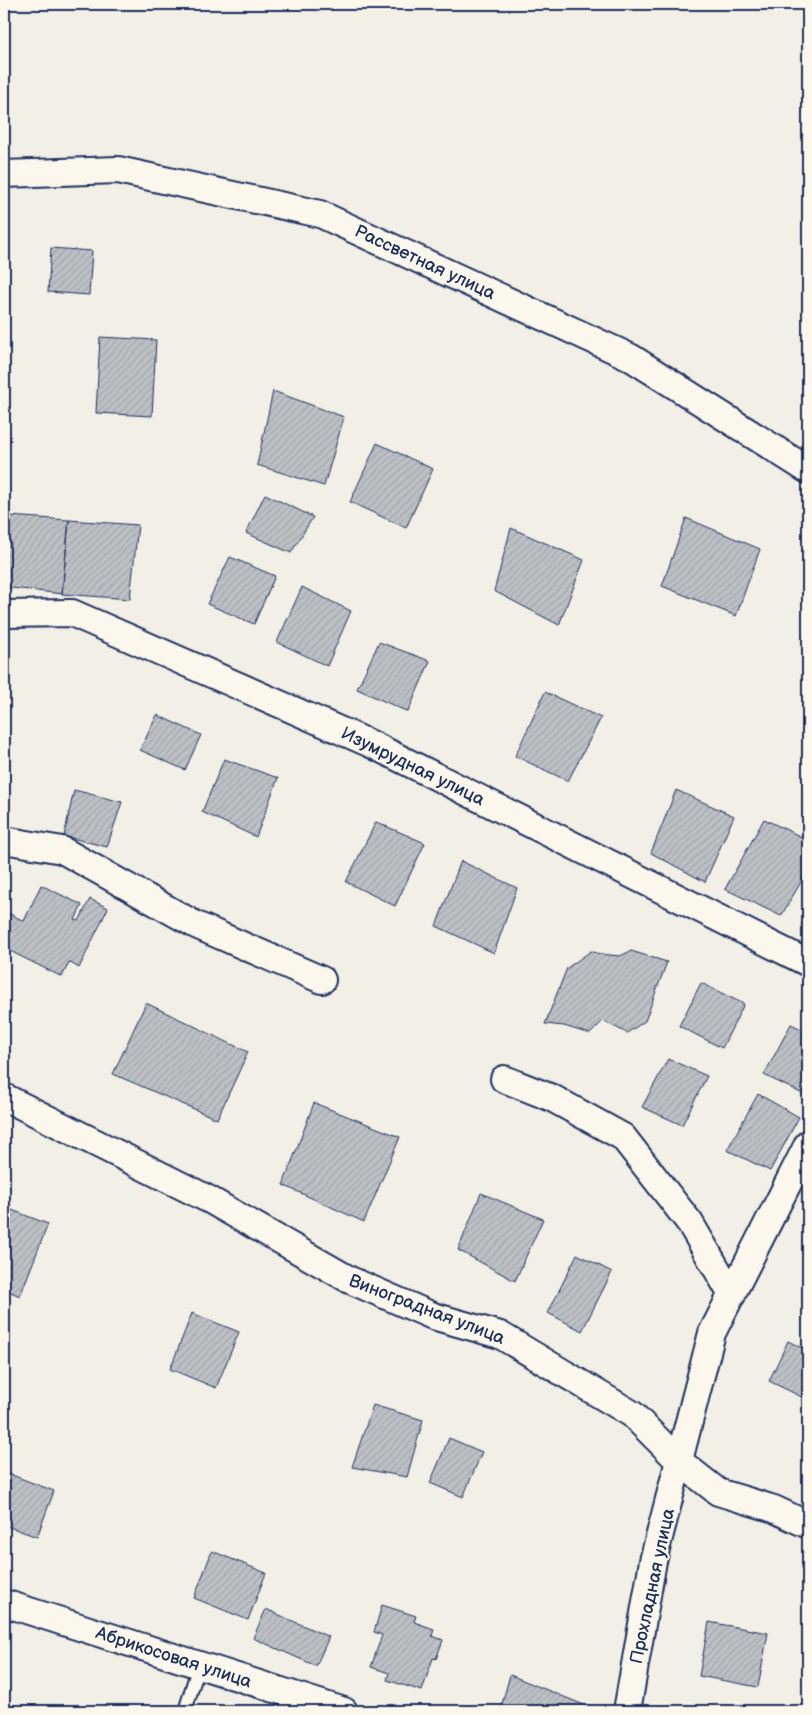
<svg xmlns="http://www.w3.org/2000/svg" width="812" height="1715" font-family="'Balsamiq Sans',sans-serif">
	<defs>
		<pattern id="building-hatch" width="6" height="6" patternUnits="userSpaceOnUse" patternTransform="scale(1.25)"><rect width="6" height="6" fill="#bdc0c4"/><path d="M-1 1l2-2M0 6l6-6M5 7l2-2" fill="none" stroke="#a2a5ab"/></pattern>
	</defs>
	<rect width="100%" height="100%" fill="#f2efe6"/>
	<filter id="ink" filterUnits="userSpaceOnUse"><feTurbulence type="fractalNoise" baseFrequency=".02" numOctaves="2"/><feDisplacementMap in="SourceGraphic" scale="10" xChannelSelector="R" yChannelSelector="G"/><feConvolveMatrix kernelMatrix="1 2 1 2 8 2 1 2 1" color-interpolation-filters="sRGB"/></filter>
	<g filter="url(#ink)">
		<path fill="url(#building-hatch)" stroke="#1b2f5e" d="M51,248L92,251L89,295L48,292Z
			M100,337L156,340L152,416L96,413Z
			M273,391L344,417L324,486L257,465Z
			M377,443L433,469L406,528L350,502Z
			M265,494L313,517L291,553L246,533Z
			M8,516L69,520L62,594L4,587Z
			M686,518L760,549L736,616L662,586Z
			M69,520L138,525L130,599L62,594Z
			M511,528L584,560L559,625L494,591Z
			M230,557L275,576L254,624L207,604Z
			M302,587L351,611L327,666L277,642Z
			M379,642L430,661L408,712L357,689Z
			M545,692L601,718L568,781L515,756Z
			M157,715L201,735L185,770L140,750Z
			M224,759L278,778L256,837L202,812Z
			M74,790L122,802L107,847L64,836Z
			M676,790L734,816L705,882L651,853Z
			M764,819L808,840V870L781,916L725,889Z
			M376,822L425,843L395,906L346,882Z
			M461,861L517,888L494,953L436,926Z
			M41,885L82,905L75,920L79,921L90,899L108,908L79,968L69,962L62,977L4,948V917L6,912L24,921Z
			M808,913V928L801,925Z
			M591,951L600,954L620,956L631,951L667,962L645,1021L627,1033L603,1021L590,1034L564,1026L545,1024L567,968Z
			M701,983L744,1004L722,1048L679,1026Z
			M146,1003L248,1052L217,1119L113,1074Z
			M791,1024L808,1032V1088L805,1095L764,1075Z
			M668,1059L707,1076L682,1125L642,1107Z
			M758,1094L799,1117L770,1171L727,1150Z
			M314,1103L400,1137L364,1222L283,1185Z
			M481,1193L543,1219L515,1281L458,1250Z
			M4,1207L48,1224L20,1296L4,1289Z
			M577,1254L612,1272L582,1331L548,1313Z
			M192,1313L239,1332L216,1388L170,1369Z
			M788,1341L808,1351V1400L769,1381Z
			M373,1405L423,1420L407,1477L352,1467Z
			M449,1438L482,1452L463,1497L430,1483Z
			M4,1472L54,1491L37,1537L4,1525Z
			M212,1551L266,1573L248,1620L194,1598Z
			M382,1605L416,1616L414,1622L434,1629L432,1636L443,1640L436,1659L433,1658L422,1691L387,1680L389,1673L371,1667L382,1635L374,1632Z
			M266,1609L329,1637L316,1666L253,1638Z
			M709,1622L768,1633L758,1687L699,1676Z
			M510,1675L589,1707L588,1711H500Z"/>
		<g fill="none" stroke-linecap="round" stroke-linejoin="round">
			<defs>
				<path id="lane" d="M185,1711L199,1665"/>
				<path id="street" d="M4,174L118,170L320,214L630,357L808,470
					M4,614L72,613L371,744L808,963
					M4,840L62,850L196,925L322,980
					M504,1079L552,1098L623,1137L690,1223L732,1295
					M4,1097L210,1200L350,1280L433,1316L500,1335L632,1414L680,1462L718,1492L774,1509L808,1525
					M4,1603L344,1711
					M627,1711L653,1561L712,1333L808,1144"/>
			</defs>
			<use href="#lane" stroke="#1b2f5e" stroke-width="16"/>
			<use href="#street" stroke="#1b2f5e" stroke-width="30"/>
			<use href="#lane" stroke="#fbf7ec" stroke-width="12"/>
			<use href="#street" stroke="#fbf7ec" stroke-width="26"/>
		</g>
	</g>
	<g text-anchor="middle" stroke-width="4" stroke-linejoin="round" paint-order="stroke">
		<g font-size="18" fill="#1b2f5e" stroke="#fbf7ec">
			<text transform="translate(425 262) rotate(25)" y="6">Рассветная улица</text>
			<text transform="translate(413 766) rotate(26)" y="6">Изумрудная улица</text>
			<text transform="translate(427 1309) rotate(21)" y="6">Виноградная улица</text>
			<text transform="translate(652 1586) rotate(-78)" y="6">Прохладная улица</text>
			<text transform="translate(174 1657) rotate(18)" y="6">Абрикосовая улица</text>
		</g>
	</g>
	<rect width="812" height="1715" fill="none" stroke="#fbf7ec" stroke-width="20"/>
	<rect x="10" y="10" width="792" height="1695" fill="none" stroke="#1b2f5e" stroke-width="2" filter="url(#ink)"/>
</svg>
